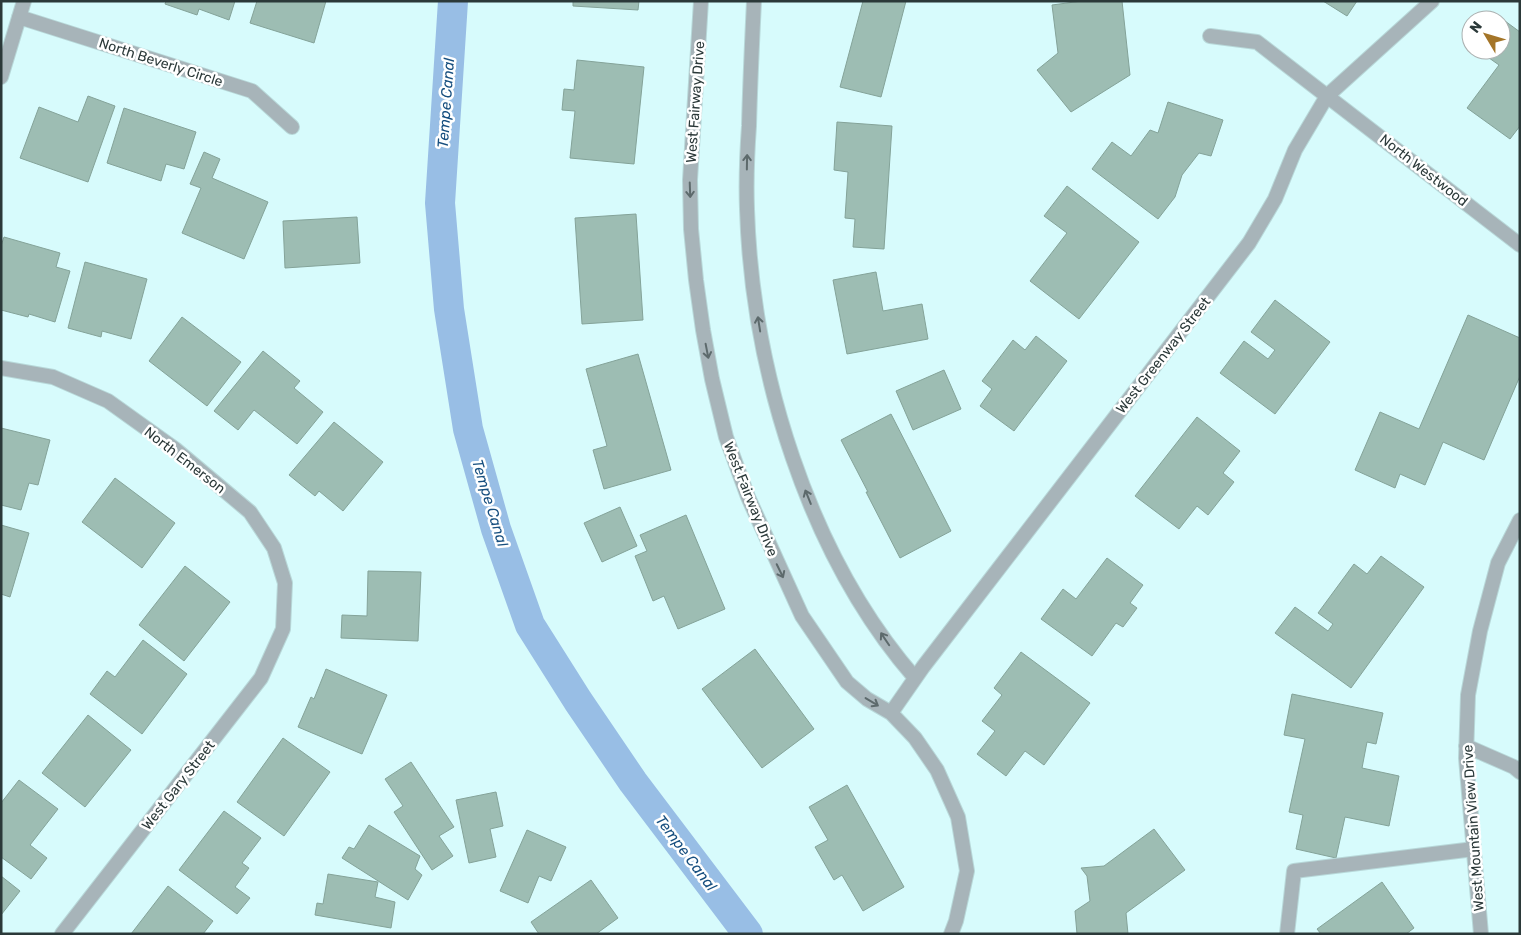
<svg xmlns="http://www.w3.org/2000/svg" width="1521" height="935" font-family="Rubik,sans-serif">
	<rect width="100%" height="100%" fill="#d7fbfc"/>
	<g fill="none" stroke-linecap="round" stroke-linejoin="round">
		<path stroke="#98bee5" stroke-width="30" d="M453,1L440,203L449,309L468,429L496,529L530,625L578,701L633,782L748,934"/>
	</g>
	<path fill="#9dbdb3" stroke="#84a399" d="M166,1H235L229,20L199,9L197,15L165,4Z
		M257,1H326L314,43L250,23Z
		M573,1H639L638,10L573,6Z
		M863,1H906L881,97L840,87Z
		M1082,1H1122L1130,75L1071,112L1037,70L1058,53L1052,5Z
		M1323,1H1357L1347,16Z
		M1505,21L1520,32V126L1510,139L1467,108L1499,65L1482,53L1484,50H1501V27Z
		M577,60L644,67L634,164L570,158L575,111L562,110L564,89L574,90Z
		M88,96L115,106L88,182L20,158L39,107L78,122Z
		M1168,102L1223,120L1211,156L1199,153L1182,175L1175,197L1158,219L1092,169L1112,142L1131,156L1150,130L1158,133Z
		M124,108L196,132L184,169L166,164L161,181L107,163Z
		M837,122L892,126L884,249L853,247L855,219L845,218L848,172L834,170Z
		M204,152L220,159L212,178L268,202L244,259L182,233L201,188L190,184Z
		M1067,186L1139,242L1079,319L1030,281L1067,233L1044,216Z
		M636,214L643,320L582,324L575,218Z
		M357,217L360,263L285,268L283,221Z
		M4,237L60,253L56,267L70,271L55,322L29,314L28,317L1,310V246Z
		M85,262L147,279L131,339L102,331L101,337L68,328Z
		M876,272L883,311L922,304L928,339L847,354L833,280Z
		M1275,300L1330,342L1275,414L1220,373L1244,341L1268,359L1275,350L1251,332Z
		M1468,315L1520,338V376L1484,460L1443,442L1425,485L1400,474L1395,488L1355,470L1380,412L1419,429Z
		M182,317L241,362L207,406L149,361Z
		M1036,336L1067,361L1014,431L980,406L992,389L982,381L1013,340L1025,350Z
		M263,351L300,381L294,388L323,412L297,444L254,410L238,430L214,411Z
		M638,354L671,470L604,489L593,450L607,446L586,369Z
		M944,370L961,409L913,430L896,391Z
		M891,414L951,531L900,558L866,492H868L841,440Z
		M1197,417L1240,451L1223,473L1234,482L1208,515L1197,506L1179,529L1135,496Z
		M334,422L383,462L343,511L319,491L315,496L289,475Z
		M1,428L50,440L38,485L29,483L21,510L1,505Z
		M115,478L175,523L142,568L82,522Z
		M620,507L637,546L602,562L584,523Z
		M686,515L725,609L678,629L664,596L653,601L635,556L647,551L640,535Z
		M1,525L29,533L10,597L1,594Z
		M1381,556L1424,587L1351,688L1275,633L1295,607L1328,631L1333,624L1318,613L1354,564L1367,574Z
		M1107,558L1143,585L1130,603L1137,608L1123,627L1116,623L1092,656L1041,619L1063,589L1076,599Z
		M185,566L230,602L184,661L139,625Z
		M368,571L421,572L418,641L341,638L342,615L367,616Z
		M143,640L187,674L142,734L90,694L107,671L115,677Z
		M755,649L814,729L762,768L702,689Z
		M1021,652L1090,703L1044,765L1025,751L1006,776L977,754L995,731L982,721L1002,695L994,688Z
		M326,669L387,695L362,754L298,727L311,697L314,699Z
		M1292,694L1383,713L1376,744L1367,742L1362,768L1399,776L1389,826L1345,817L1336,858L1296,849L1303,815L1289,812L1305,739L1284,735Z
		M88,715L131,750L85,807L42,773Z
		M283,738L330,772L284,836L237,802Z
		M411,762L454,827L439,836L453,856L432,870L394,812L403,806L385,779Z
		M19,780L58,809L30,845L47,858L31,879L1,857V803Z
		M847,785L904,887L863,911L842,875L834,880L815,847L828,840L809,807Z
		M496,792L503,826L490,829L496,857L469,863L456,800Z
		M224,811L261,838L242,863L249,868L235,887L250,898L237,914L179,870Z
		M369,825L420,856L415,869L422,875L408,900L342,858L349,847L354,849Z
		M1154,829L1185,870L1126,913L1128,934H1077L1075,911L1090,901L1087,876L1081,868L1104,866Z
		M527,830L566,847L551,881L539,876L528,903L500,891Z
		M328,874L378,882L375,897L395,902L391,928L315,915L317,903L323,904Z
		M1,876L20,891L1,915Z
		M591,880L618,918L596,934H539L531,922Z
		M1382,882L1414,928L1406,934H1321L1317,929Z
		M168,886L213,921L203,934H131Z"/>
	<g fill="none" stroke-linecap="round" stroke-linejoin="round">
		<defs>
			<path id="service" d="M1287,934L1294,871L1474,849"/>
			<path id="minor" d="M701,1L690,180L691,229L696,280L703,330L712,379L726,437L748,497L802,616L847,682L867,699L891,713L915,738L937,770L958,817L967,871L956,921L951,934
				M754,1C752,43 750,84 749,126C747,154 746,182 747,209C752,370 808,555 915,678
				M19,17L252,91L292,127
				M1210,36L1257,42L1520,245
				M1,77L24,1
				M1,368L53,377L108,401L175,449L250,512L274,548L285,583L283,629L261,678L62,934
				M891,713L923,667L1249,243L1275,199L1295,150L1327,96L1432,1
				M1466,746L1514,767L1520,772
				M1481,934L1466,758L1468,695L1480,631L1498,563L1520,520"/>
		</defs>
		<use href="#service" stroke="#b8d8d9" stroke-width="16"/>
		<use href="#minor" stroke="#b8d8d9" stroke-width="16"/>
		<use href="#service" stroke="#a7b4b9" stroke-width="14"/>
		<use href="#minor" stroke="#a7b4b9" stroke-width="14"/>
	</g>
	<defs><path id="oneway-shaft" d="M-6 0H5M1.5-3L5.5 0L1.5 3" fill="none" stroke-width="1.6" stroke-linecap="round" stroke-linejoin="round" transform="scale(1.25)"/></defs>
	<g stroke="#5d6a6c">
		<use href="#oneway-shaft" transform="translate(747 162) rotate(-89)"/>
		<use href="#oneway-shaft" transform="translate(690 190) rotate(88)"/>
		<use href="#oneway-shaft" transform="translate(759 324) rotate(-99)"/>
		<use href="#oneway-shaft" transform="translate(707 351) rotate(79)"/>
		<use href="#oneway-shaft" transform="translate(808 497) rotate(-112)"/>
		<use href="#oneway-shaft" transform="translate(780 571) rotate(64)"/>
		<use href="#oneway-shaft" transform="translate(885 639) rotate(-124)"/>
		<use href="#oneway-shaft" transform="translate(872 702) rotate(31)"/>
	</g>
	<g text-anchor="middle" stroke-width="5" stroke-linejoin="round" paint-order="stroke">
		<g font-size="14" fill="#2b3939" stroke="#fff">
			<text transform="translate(161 62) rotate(18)" y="5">North Beverly Circle</text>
			<text transform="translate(695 102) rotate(-86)" y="5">West Fairway Drive</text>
			<text transform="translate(1424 170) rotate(38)" y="5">North Westwood</text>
			<text transform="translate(1163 355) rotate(-52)" y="5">West Greenway Street</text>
			<text transform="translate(185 460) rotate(38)" y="5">North Emerson</text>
			<text transform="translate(751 499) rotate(68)" y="5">West Fairway Drive</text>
			<text transform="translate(178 785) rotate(-52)" y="5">West Gary Street</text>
			<text transform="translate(1473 828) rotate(-94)" y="5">West Mountain View Drive</text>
		</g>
		<g font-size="15" font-style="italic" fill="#174f7f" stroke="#fff">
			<text transform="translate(446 103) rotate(-86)" y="5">Tempe Canal</text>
			<text transform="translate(490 503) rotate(73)" y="5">Tempe Canal</text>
			<text transform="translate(686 853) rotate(53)" y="5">Tempe Canal</text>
		</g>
	</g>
	<rect width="1521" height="935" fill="none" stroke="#2b3939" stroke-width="5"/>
	<g transform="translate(1486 35) rotate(308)"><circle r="24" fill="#ffffff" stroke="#aab0b0"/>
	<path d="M0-4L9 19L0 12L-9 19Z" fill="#a47528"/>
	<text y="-8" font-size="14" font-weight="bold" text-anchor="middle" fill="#2b3939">N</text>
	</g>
</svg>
